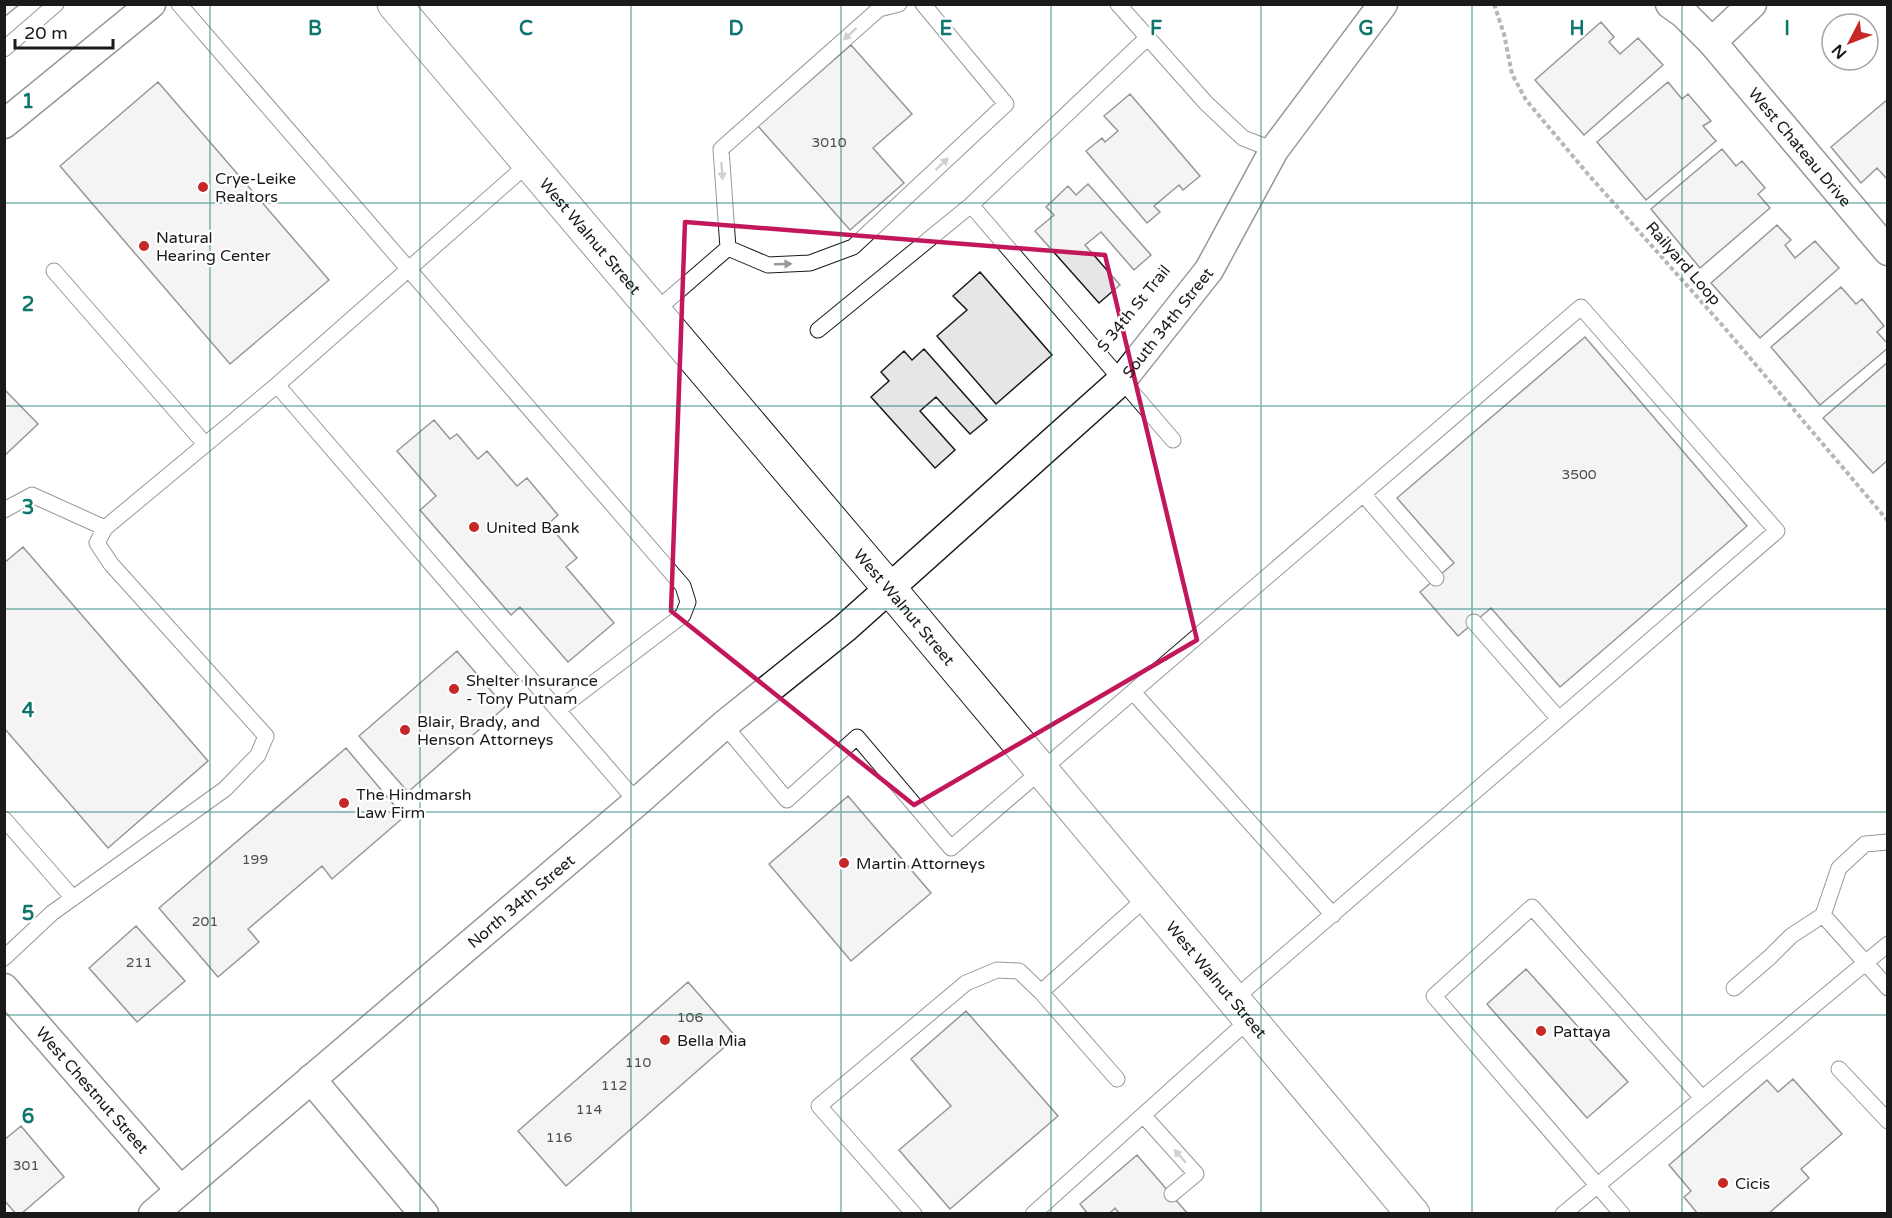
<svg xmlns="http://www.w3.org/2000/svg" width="1892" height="1218" font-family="'Varela Round',sans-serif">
	<rect width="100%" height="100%" fill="#fff"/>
	<path fill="#e6e6e6" stroke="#1a1a1a" stroke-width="1.5" d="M4,4H20L4,17Z
		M1601,22L1614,37L1609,42L1620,54L1638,38L1663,65L1584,135L1535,80Z
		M851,45L912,114L873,148L904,183L850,230L758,126Z
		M158,82L329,280L230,364L60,166Z
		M1668,82L1682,99L1688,94L1711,121L1703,126L1716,141L1646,200L1597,142Z
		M1130,94L1200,176L1183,190L1179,185L1154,206L1160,212L1147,223L1086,151L1102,138L1105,142L1118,131L1104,116Z
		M1888,99V180L1877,168L1861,183L1831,147Z
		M1722,149L1736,166L1742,161L1765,188L1758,194L1770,208L1700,268L1651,209Z
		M1088,184L1151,255L1134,270L1101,232L1085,245L1120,285L1099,303L1035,231L1054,215L1046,207L1068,186L1076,195Z
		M1777,225L1791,240L1785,245L1795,258L1815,241L1839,268L1760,338L1711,283Z
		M980,272L1052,355L996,404L937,336L967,310L953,296Z
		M1841,287L1856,304L1862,299L1884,326L1877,332L1888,344V348L1820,405L1771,347Z
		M1585,337L1747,526L1560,687L1491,608L1458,636L1420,592L1454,563L1397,498Z
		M924,349L987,420L970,434L936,397L920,411L955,450L935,468L871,397L889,381L881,372L904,351L912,360Z
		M1888,362V460L1873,473L1823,418Z
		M4,389L38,424L4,456Z
		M434,420L450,439L457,434L478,459L487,451L517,486L527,478L558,515L548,524L577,558L566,567L614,623L568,662L520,607L511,615L420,510L436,496L397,451Z
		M23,547L208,761L108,848L4,728V563Z
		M457,651L505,707L408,792L359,736Z
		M346,748L404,817L332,879L322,866L248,929L259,942L218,977L159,908Z
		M848,796L931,893L851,961L769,864Z
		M136,926L185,981L137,1022L89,968Z
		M1526,969L1628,1082L1587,1118L1487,1004Z
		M688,982L736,1037L566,1186L518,1131Z
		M966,1011L1058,1116L950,1209L899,1150L951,1106L911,1059Z
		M1793,1079L1842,1134L1801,1169L1809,1178L1768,1214H1698L1684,1197L1691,1191L1669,1165L1767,1080L1778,1092Z
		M21,1126L64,1177L21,1214H16L4,1200V1140Z
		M1137,1155L1188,1214H1120L1115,1208L1109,1214H1088L1080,1204Z"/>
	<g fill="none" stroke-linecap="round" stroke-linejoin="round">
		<defs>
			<path id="service" d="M179,4L683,586L688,602L683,615L558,710
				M1118,4L1206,103L1243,138L1274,150
				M4,49L56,4
				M971,205L1173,440
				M728,248L768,265L810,263L853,247L1006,104L923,4
				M728,248L721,149L879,9L899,4
				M54,271L205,444
				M654,312L728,248
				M818,330L971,205L1147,38
				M277,385L637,802
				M1363,494L1436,578
				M4,510L32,495L105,528
				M1474,622L1559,719
				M1133,692L1333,915
				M724,725L787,800L857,737L951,848L1581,307L1777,531L1233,1000
				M4,819L73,898
				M1888,842L1865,844L1839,868L1823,915L1888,988
				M4,958L52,913L225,789L258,755L266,736L111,564L97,543L105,528L277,385L529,163
				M1734,988L1770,957L1791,936L1823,915
				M1041,992L1147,897
				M1839,1069L1888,1121
				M1143,1115L1196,1174L1172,1194
				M914,1214L819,1106L966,983L997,970L1019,971L1041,992L1117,1079
				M1033,1214L1250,1019
				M1563,1214L1888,944
				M1622,1214L1434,996L1532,907L1702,1098"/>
			<g id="minor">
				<path id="s1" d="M1670,4L1684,14L1712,42L1888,251"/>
				<path d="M1712,42L1752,4"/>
				<path d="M4,124L151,4"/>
				<path id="s2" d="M4,988L180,1190"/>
				<path d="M311,1079L424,1214"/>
				<path id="s3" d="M153,1214L637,802L724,725L845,628L1122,380L1209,270L1274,150L1383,4"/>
			</g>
			<g id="primary">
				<path id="s4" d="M394,4L889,588L1413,1214"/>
			</g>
		</defs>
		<use href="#service" stroke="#1a1a1a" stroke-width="17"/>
		<use href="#minor" stroke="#1a1a1a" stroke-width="31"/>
		<use href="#primary" stroke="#1a1a1a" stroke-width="35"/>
		<path stroke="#5f5f5f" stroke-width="4" stroke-dasharray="4.5 3" stroke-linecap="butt" d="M1494,4L1504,34L1512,74L1526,100L1587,173L1723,326L1888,521"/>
		<use href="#service" stroke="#fff" stroke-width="15"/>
		<use href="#minor" stroke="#fff" stroke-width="28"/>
		<use href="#primary" stroke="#fff" stroke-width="33"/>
	</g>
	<defs><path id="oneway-solid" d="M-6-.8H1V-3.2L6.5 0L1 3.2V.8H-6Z" transform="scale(1.5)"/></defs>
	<g fill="#989898">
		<use href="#oneway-solid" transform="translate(850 34) rotate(138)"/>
		<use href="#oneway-solid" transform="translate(942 164) rotate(-43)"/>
		<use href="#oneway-solid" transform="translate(722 171) rotate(86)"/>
		<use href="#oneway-solid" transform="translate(783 264) rotate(-2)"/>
		<use href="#oneway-solid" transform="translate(1180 1156) rotate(-132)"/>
	</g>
	<path d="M0 0H1892V1218H0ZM685,222L1105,255L1197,640L914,805L671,611Z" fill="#fff" fill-opacity=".55" fill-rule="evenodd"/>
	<path fill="none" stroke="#c2185b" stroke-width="4.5" stroke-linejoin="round" d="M685,222L1105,255L1197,640L914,805L671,611Z"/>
	<path fill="none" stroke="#0f766e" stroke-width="1.5" stroke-opacity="0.55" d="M210,4V1214M420,4V1214M631,4V1214M841,4V1214M1051,4V1214M1261,4V1214M1472,4V1214M1682,4V1214M4,203H1888M4,406H1888M4,609H1888M4,812H1888M4,1015H1888"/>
	<g fill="#c62828" stroke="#fff" stroke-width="2">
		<circle cx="203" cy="187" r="6"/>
		<circle cx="144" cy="246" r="6"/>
		<circle cx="474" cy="527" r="6"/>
		<circle cx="454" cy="689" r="6"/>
		<circle cx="405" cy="730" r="6"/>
		<circle cx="344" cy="803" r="6"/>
		<circle cx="844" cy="863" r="6"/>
		<circle cx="1541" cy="1031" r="6"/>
		<circle cx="665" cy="1040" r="6"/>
		<circle cx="1723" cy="1183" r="6"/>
	</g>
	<g text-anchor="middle" stroke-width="4.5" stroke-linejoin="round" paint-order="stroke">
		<g font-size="14" fill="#4d4d4d">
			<text x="829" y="147">3010</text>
			<text x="1579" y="479">3500</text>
			<text x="255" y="864">199</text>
			<text x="205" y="926">201</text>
			<text x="139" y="967">211</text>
			<text x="690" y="1022">106</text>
			<text x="638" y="1067">110</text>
			<text x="614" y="1090">112</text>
			<text x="589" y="1114">114</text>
			<text x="559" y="1142">116</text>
			<text x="26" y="1170">301</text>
		</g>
		<g font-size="16" fill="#1a1a1a" stroke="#fff">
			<text dy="6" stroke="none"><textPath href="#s1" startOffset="194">West Chateau Drive</textPath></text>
			<text dy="6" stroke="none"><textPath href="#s4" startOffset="304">West Walnut Street</textPath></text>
			<text transform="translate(1684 263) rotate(49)" y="6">Railyard Loop</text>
			<text transform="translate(1133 308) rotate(-51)" y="6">S 34th St Trail</text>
			<text dy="6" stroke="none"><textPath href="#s3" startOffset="1352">South 34th Street</textPath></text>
			<text dy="6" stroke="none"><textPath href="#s4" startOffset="790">West Walnut Street</textPath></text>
			<text dy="6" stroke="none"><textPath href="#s3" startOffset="483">North 34th Street</textPath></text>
			<text dy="6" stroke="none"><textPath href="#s4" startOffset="1276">West Walnut Street</textPath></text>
			<text dy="6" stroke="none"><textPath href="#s2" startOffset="135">West Chestnut Street</textPath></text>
		</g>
		<g font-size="16" fill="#1a1a1a" stroke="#fff" text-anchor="start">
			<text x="215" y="184">Crye-Leike<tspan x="215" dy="18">Realtors</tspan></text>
			<text x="156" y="243">Natural<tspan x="156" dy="18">Hearing Center</tspan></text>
			<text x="486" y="533">United Bank</text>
			<text x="466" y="686">Shelter Insurance<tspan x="466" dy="18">- Tony Putnam</tspan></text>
			<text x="417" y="727">Blair, Brady, and<tspan x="417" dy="18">Henson Attorneys</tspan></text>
			<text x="356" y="800">The Hindmarsh<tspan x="356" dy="18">Law Firm</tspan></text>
			<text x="856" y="869">Martin Attorneys</text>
			<text x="1553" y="1037">Pattaya</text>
			<text x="677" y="1046">Bella Mia</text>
			<text x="1735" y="1189">Cicis</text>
		</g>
	</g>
	<g font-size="20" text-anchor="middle" font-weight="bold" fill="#0f766e" stroke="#fff" stroke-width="4.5" stroke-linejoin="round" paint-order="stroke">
		<text x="315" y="35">B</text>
		<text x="526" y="35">C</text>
		<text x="736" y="35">D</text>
		<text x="946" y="35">E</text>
		<text x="1156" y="35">F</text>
		<text x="1366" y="35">G</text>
		<text x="1577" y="35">H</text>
		<text x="1787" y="35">I</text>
		<text x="28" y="108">1</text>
		<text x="28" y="311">2</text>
		<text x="28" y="514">3</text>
		<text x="28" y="717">4</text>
		<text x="28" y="920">5</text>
		<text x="28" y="1123">6</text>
	</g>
	<rect width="1892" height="1218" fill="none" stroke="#1a1a1a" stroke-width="12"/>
	<g transform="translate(1850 42) rotate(228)"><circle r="28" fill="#ffffff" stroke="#a3a3a3" stroke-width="1.5"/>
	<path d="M0-4.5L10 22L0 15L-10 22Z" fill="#c62828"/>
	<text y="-9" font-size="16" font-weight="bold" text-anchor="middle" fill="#1a1a1a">N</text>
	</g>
	<path d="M15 39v9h98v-9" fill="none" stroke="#1a1a1a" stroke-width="3"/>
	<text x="24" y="39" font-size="18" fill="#1a1a1a" stroke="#ffffff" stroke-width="4.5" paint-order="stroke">20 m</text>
</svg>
